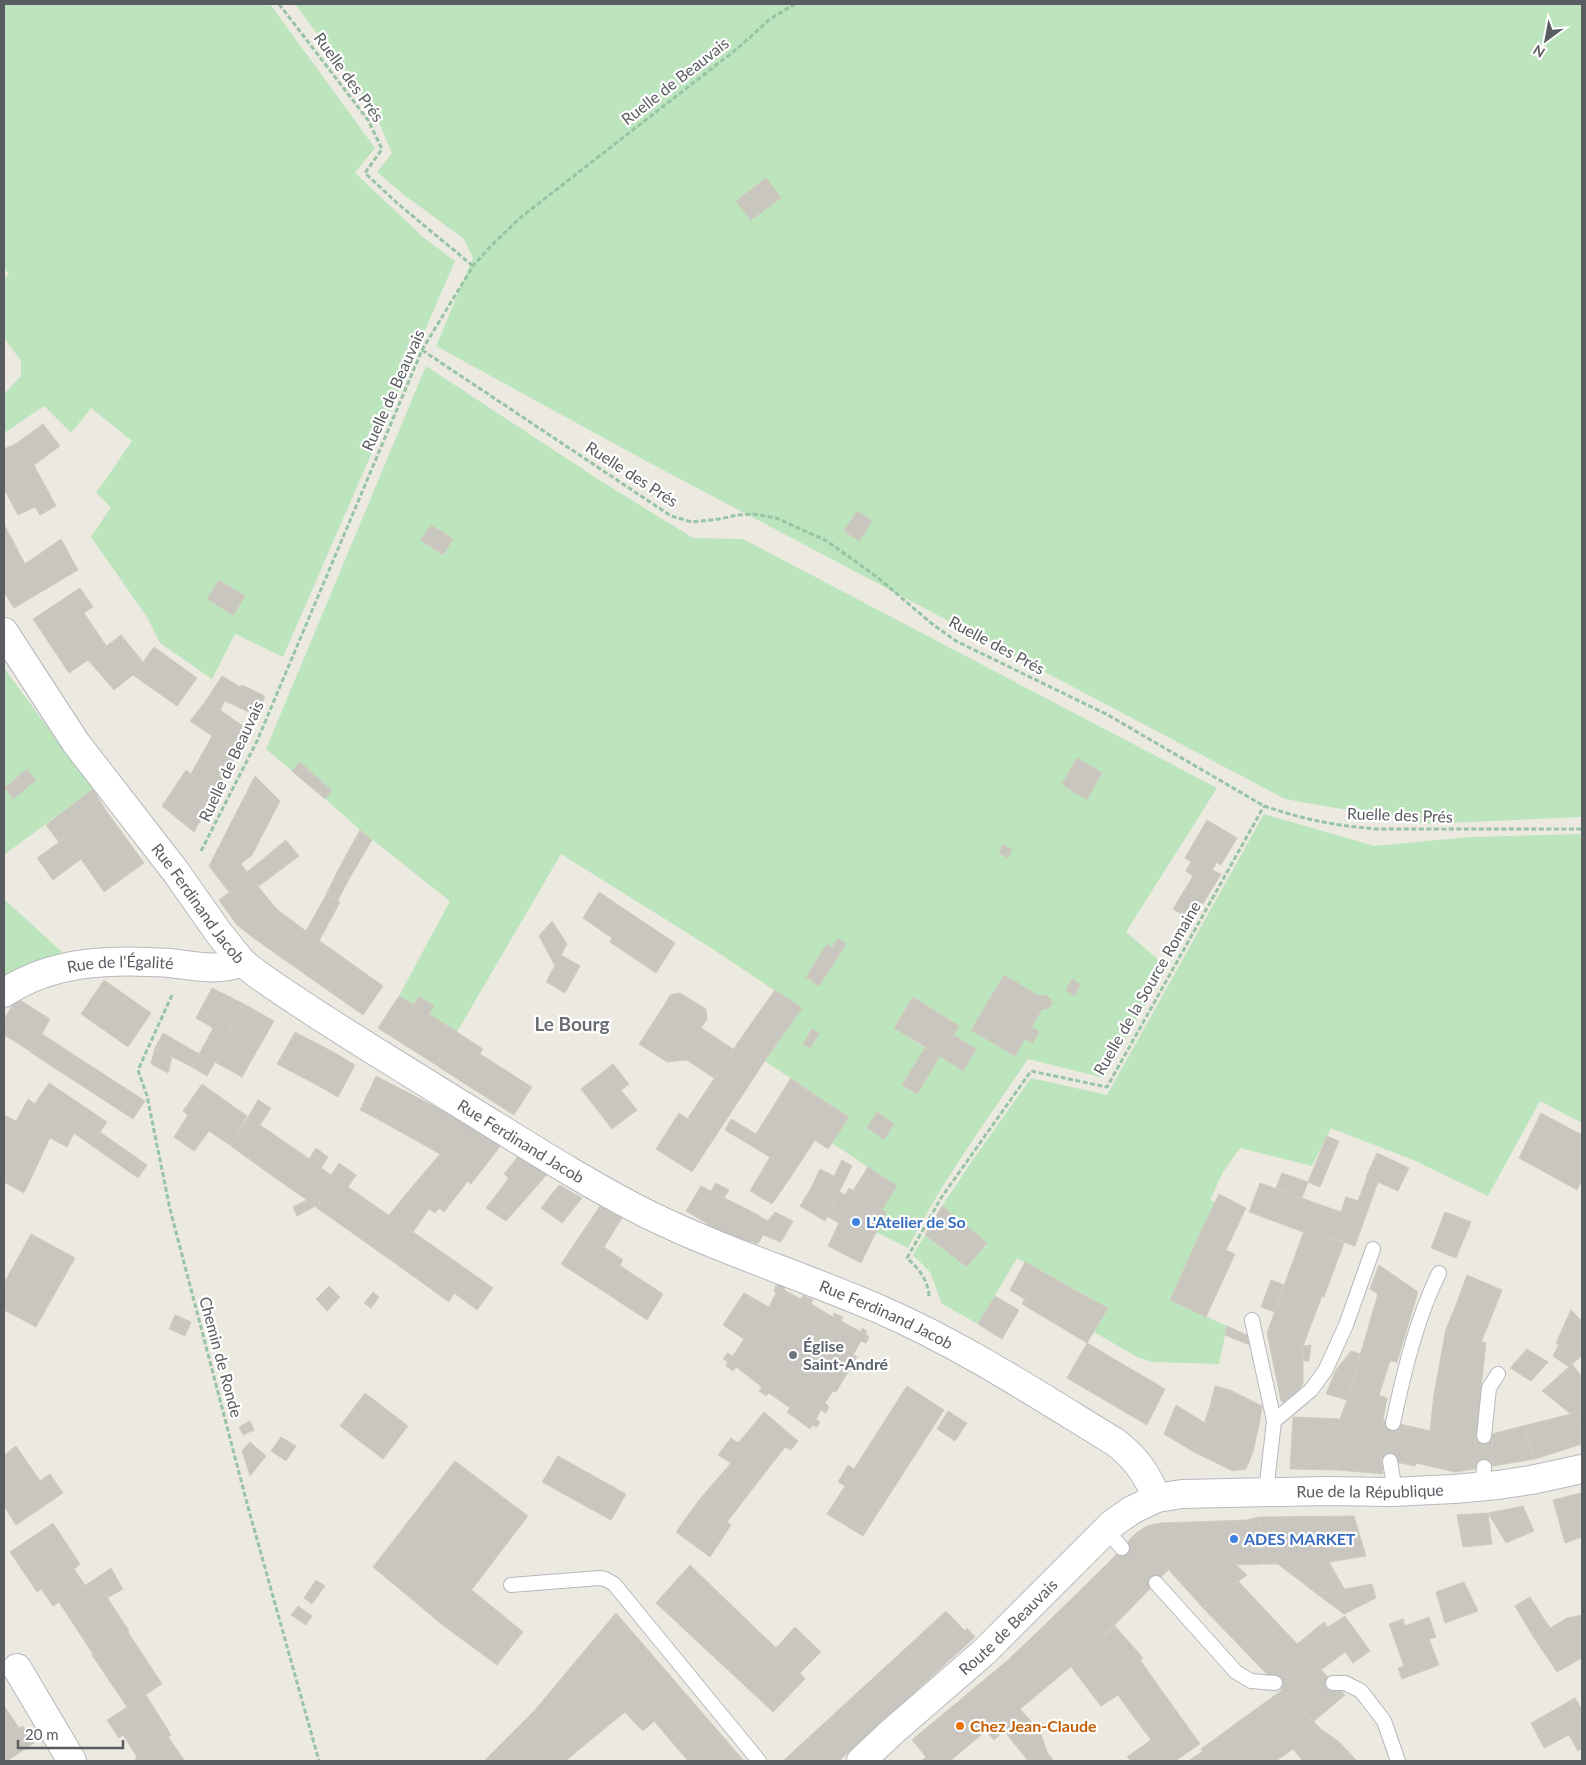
<svg xmlns="http://www.w3.org/2000/svg" width="1586" height="1765" font-family="Lato,sans-serif">
	<rect width="100%" height="100%" fill="#eceae0"/>
	<path fill="#bce4bd" fill-rule="evenodd" d="M4,4H270L375,148L355,173L423,237L455,261L283,657L235,634L212,679L160,643L147,617L91,537L111,507L96,493L132,441L91,408L71,433L44,406L4,433V394L21,376V361L4,338V278L9,275L4,267Z
		M295,4H1582V817L1427,824L1285,799L648,462L436,346L473,258L464,239L404,195L377,172L392,153L374,111Z
		M426,366L601,481L693,538L743,539L1217,788L1126,932L1167,967L1104,1078L1028,1059C987,1120 942,1181 908,1248L876,1232L882,1209L896,1186L832,1143L848,1117L765,1061L801,1008L705,944L561,854L457,1032L429,1014L434,1006L420,997L414,1005L399,996L450,901L360,830L325,799L332,791L300,762L292,771L266,749ZM431,525L453,539L443,555L421,540ZM838,938L846,944L819,986L806,977L827,945L832,948ZM913,997L958,1026L953,1035L976,1049L963,1071L940,1056L916,1094L902,1085L925,1048L894,1028ZM877,1113L894,1124L884,1139L867,1128Z
		M4,668L93,789L4,855Z
		M1264,814L1374,846L1470,837L1582,834V1123L1540,1101L1488,1196L1413,1160L1331,1128L1312,1166L1240,1148L1223,1172L1210,1200L1215,1202L1170,1300L1227,1326L1219,1364L1152,1362L1137,1357L1094,1332L1108,1308L1017,1258L978,1324L942,1304L930,1272L913,1255L925,1235L967,1267L987,1244L942,1206L972,1161L1031,1078L1107,1095Z
		M4,899L62,952L4,977Z"/>
	<path fill="#c9c6bf" stroke="#d0cbbf" d="M766,178L781,198L751,220L736,201Z
		M43,424L60,446L34,465L4,481V449L17,443Z
		M34,465L56,506L40,515L35,507L18,515L4,489V481Z
		M857,511L872,521L859,541L844,531Z
		M4,524L25,564L61,539L78,570L14,608L4,592Z
		M431,525L453,539L443,555L421,540Z
		M219,580L245,596L233,615L207,599Z
		M80,588L93,607L84,613L107,647L69,673L33,619Z
		M121,635L143,662L154,647L197,678L177,706L133,675L114,690L88,660Z
		M222,676L240,687L242,685L265,696L257,716L225,701L220,710L250,731L239,751L212,736L190,721L205,702Z
		M212,736L239,751L215,794L191,774Z
		M1077,758L1102,773L1091,792L1085,789L1081,796L1069,789L1072,783L1065,779Z
		M300,762L332,791L325,799L292,771Z
		M27,769L36,780L13,799L5,788Z
		M186,770L215,794L194,832L162,806Z
		M255,776L280,801L252,855L241,864L251,877L229,892L209,866Z
		M1065,779L1072,783L1069,789L1062,784Z
		M93,789L105,809L59,842L46,825Z
		M1085,789L1091,792L1087,799L1081,796Z
		M105,809L144,863L104,892L81,859L53,880L37,858Z
		M1207,820L1237,838L1221,865L1208,857L1201,868L1185,858Z
		M360,830L372,840L349,879L337,872Z
		M286,840L299,856L259,886L247,872Z
		M1003,844L1012,849L1008,858L999,853Z
		M1208,857L1217,862L1212,870L1221,874L1193,920L1173,909L1193,876L1186,871L1191,862L1201,868Z
		M337,872L349,879L338,900L326,895Z
		M251,877L269,900L237,925L219,900Z
		M599,892L675,943L656,973L610,942L612,938L583,918Z
		M326,895L340,902L319,941L306,931Z
		M269,900L278,910L255,939L237,925Z
		M278,910L310,934L289,963L255,939Z
		M552,921L567,944L555,966L539,936Z
		M310,934L383,986L363,1015L289,963Z
		M838,938L846,944L819,986L806,977L827,944L832,948Z
		M561,955L580,966L565,993L546,982Z
		M1004,975L1039,996L1045,995L1051,999L1052,1005L1047,1009H1042L1015,1056L971,1030Z
		M1072,979L1080,984L1075,996L1066,990Z
		M104,980L151,1013L128,1047L81,1014Z
		M212,988L244,1004L227,1036L196,1018Z
		M775,990L802,1008L768,1056L741,1038Z
		M680,993L706,1009L707,1019L701,1028L665,1004L670,995Z
		M399,996L414,1005L419,996L434,1006L429,1014L457,1032L436,1065L378,1028Z
		M913,997L959,1026L940,1056L894,1028Z
		M17,998L50,1019L42,1034L30,1051L4,1035V1019Z
		M244,1004L274,1021L242,1077L215,1062L207,1076L192,1067L208,1038L221,1045Z
		M665,1004L733,1049L714,1078L687,1060L667,1062L639,1044Z
		M1032,1027L1039,1032L1033,1043L1025,1039Z
		M213,1028L227,1036L221,1045L208,1038Z
		M812,1029L819,1034L810,1048L803,1044Z
		M295,1032L335,1053L317,1085L277,1064Z
		M457,1032L483,1049L462,1082L436,1065Z
		M163,1033L199,1054L192,1067L155,1048Z
		M42,1034L145,1101L133,1119L30,1052Z
		M953,1035L976,1049L963,1071L940,1056Z
		M741,1038L768,1056L715,1137L688,1118Z
		M155,1048L172,1057L168,1073L151,1064Z
		M925,1048L940,1056L917,1094L902,1085Z
		M335,1053L355,1065L338,1097L317,1085Z
		M480,1054L532,1087L514,1115L462,1082Z
		M613,1064L629,1084L621,1090L637,1110L612,1129L581,1089Z
		M376,1076L401,1089L383,1122L360,1110Z
		M791,1078L813,1094L782,1144L759,1129Z
		M49,1083L107,1122L100,1132L147,1165L138,1178L34,1105Z
		M202,1084L247,1116L231,1146L209,1131L194,1151L174,1137L188,1115L183,1111Z
		M401,1089L485,1133L434,1202L412,1187L440,1154L383,1122Z
		M813,1094L849,1117L828,1149L815,1140L794,1172L773,1159Z
		M28,1099L74,1133L67,1147L50,1138L24,1193L4,1182V1115L16,1121Z
		M258,1100L271,1108L260,1125L298,1151L271,1175L231,1146Z
		M877,1112L894,1124L884,1139L867,1128Z
		M679,1113L715,1137L692,1172L656,1149Z
		M1541,1113L1582,1135V1179L1577,1190L1519,1158Z
		M731,1119L751,1131L745,1142L725,1130Z
		M759,1129L782,1144L773,1159L745,1142L751,1131L756,1134Z
		M485,1133L502,1144L471,1184L468,1181L444,1212L439,1208L435,1213L429,1209Z
		M1327,1136L1339,1141L1320,1187L1308,1182Z
		M316,1148L328,1157L321,1168L309,1159Z
		M298,1151L331,1175L317,1208L315,1206L297,1216L293,1207L307,1200L271,1175Z
		M1377,1153L1409,1168L1398,1191L1366,1177Z
		M520,1154L549,1172L506,1221L486,1208L509,1178L504,1174Z
		M770,1157L794,1172L772,1204L750,1191Z
		M842,1160L852,1166L834,1203L811,1188L820,1169L834,1176Z
		M339,1163L356,1175L348,1187L413,1232L392,1261L317,1208L331,1175Z
		M868,1167L897,1186L882,1209L853,1191Z
		M1282,1173L1308,1182L1302,1198L1276,1188Z
		M1367,1177L1378,1182L1355,1246L1311,1230L1321,1205L1341,1212L1346,1197L1358,1201Z
		M716,1183L729,1190L724,1198L711,1191Z
		M1260,1183L1321,1205L1311,1230L1305,1228L1303,1232L1249,1212Z
		M559,1185L582,1198L562,1223L541,1208Z
		M701,1186L724,1198L708,1224L686,1211Z
		M412,1187L434,1202L413,1232L389,1215Z
		M811,1188L834,1203L825,1221L800,1206Z
		M849,1188L886,1212L861,1263L828,1246L839,1223L827,1216L839,1192L845,1195Z
		M1219,1194L1246,1208L1226,1250L1198,1238Z
		M724,1198L747,1209L733,1236L706,1227Z
		M600,1206L622,1218L604,1247L623,1260L603,1291L561,1264Z
		M942,1206L987,1243L967,1267L925,1235Z
		M747,1209L768,1221L775,1212L793,1221L781,1242L763,1235L758,1244L733,1236Z
		M1445,1212L1471,1222L1456,1258L1431,1248Z
		M1305,1228L1344,1243L1324,1297L1285,1283Z
		M413,1232L452,1259L431,1289L392,1261Z
		M31,1234L75,1258L36,1327L4,1310V1283Z
		M1198,1238L1235,1254L1206,1317L1170,1300Z
		M452,1259L493,1288L477,1310L454,1293L449,1302L431,1289Z
		M1025,1262L1041,1271L1024,1299L1010,1290Z
		M619,1265L663,1294L647,1320L603,1291Z
		M1379,1265L1418,1292L1397,1362L1390,1361L1379,1395L1387,1398L1383,1420L1381,1459L1383,1474L1338,1470L1340,1419L1347,1400L1378,1294L1370,1289Z
		M1041,1271L1076,1291L1054,1323L1022,1304Z
		M1467,1275L1502,1290L1491,1318L1456,1305Z
		M1271,1280L1284,1285L1275,1312L1261,1307Z
		M779,1282L786,1285L784,1290L801,1299L803,1295L813,1300L811,1304L833,1317L834,1313L843,1317L841,1321L861,1332L862,1328L867,1331L865,1334L869,1337L866,1343L861,1341L853,1355L857,1357L836,1392L833,1391L825,1403L829,1407L826,1413L821,1410L816,1419L820,1422L817,1427L812,1425L810,1429L787,1412L790,1408L769,1393L766,1396L759,1391L762,1387L736,1367L733,1371L726,1366L728,1362L723,1359L727,1353L733,1356L744,1339L723,1325L744,1293L769,1307L776,1293L774,1291L776,1285L777,1287Z
		M1285,1283L1322,1296L1303,1346L1267,1333Z
		M329,1286L340,1297L327,1311L316,1299Z
		M1076,1291L1108,1308L1087,1343L1054,1323Z
		M373,1292L379,1297L371,1308L364,1303Z
		M995,1296L1019,1310L1002,1339L978,1324Z
		M1456,1305L1491,1318L1481,1342L1446,1329Z
		M1571,1310L1582,1321V1356L1579,1358L1556,1343Z
		M175,1315L191,1322L185,1336L169,1329Z
		M1227,1326L1249,1336L1252,1346L1225,1335Z
		M1446,1329L1486,1343L1479,1407L1434,1394Z
		M1267,1333L1303,1346V1384L1278,1386Z
		M1087,1343L1165,1389L1147,1425L1067,1378Z
		M1559,1344L1579,1358L1569,1367L1553,1356Z
		M1311,1345L1309,1361H1303V1346Z
		M1527,1349L1548,1362L1531,1381L1510,1368Z
		M1351,1351L1360,1354L1347,1400L1326,1394L1336,1370Z
		M1572,1364L1582,1377V1408L1571,1414L1542,1391Z
		M1303,1384L1288,1403L1284,1404L1281,1401L1278,1386Z
		M907,1386L944,1410L863,1536L827,1514L845,1486L838,1482L848,1465L854,1469Z
		M1215,1386L1230,1390L1224,1410L1210,1406Z
		M1230,1390L1262,1406L1260,1420L1224,1410Z
		M365,1393L408,1426L383,1459L340,1426Z
		M1434,1394L1479,1407L1474,1469L1455,1472L1416,1463L1415,1466L1381,1459L1383,1420L1430,1431Z
		M1176,1405L1205,1423L1194,1452L1164,1434Z
		M1210,1406L1260,1420L1253,1452L1246,1469L1233,1471L1194,1452Z
		M1582,1408V1426L1571,1414Z
		M948,1411L967,1423L955,1441L937,1429Z
		M764,1412L798,1441L791,1450L785,1447L727,1522L731,1525L710,1557L676,1532L699,1500L731,1463L718,1455L731,1438L738,1443Z
		M1571,1414L1582,1426V1444L1535,1459L1523,1426Z
		M1293,1417L1340,1419L1338,1470L1290,1469Z
		M250,1421L254,1430L243,1435L239,1427Z
		M1523,1426L1535,1459L1493,1466L1492,1434Z
		M1492,1434L1493,1466L1474,1469L1476,1437Z
		M281,1437L296,1446L286,1461L271,1451Z
		M250,1442L266,1456L250,1476L242,1451Z
		M16,1446L40,1481L50,1474L63,1493L16,1525L4,1506V1455Z
		M558,1456L626,1494L611,1520L542,1482Z
		M455,1461L528,1516L444,1626L373,1567Z
		M1581,1493L1582,1497V1537L1565,1543L1553,1500Z
		M1523,1506L1534,1531L1506,1543L1488,1513Z
		M1488,1513L1492,1544L1463,1547L1457,1515Z
		M1354,1516L1366,1556L1329,1562L1345,1590L1317,1594L1278,1564H1263L1259,1517Z
		M1259,1517L1263,1564L1237,1565L1190,1522L1247,1520Z
		M1190,1522L1247,1575L1203,1608L1136,1533L1147,1526L1160,1523Z
		M53,1523L80,1564L74,1569L85,1585L53,1606L41,1589L37,1592L10,1552Z
		M1136,1533L1169,1569L1143,1596L1111,1560Z
		M1111,1560L1143,1596L1086,1654L1051,1619Z
		M690,1565L776,1648L795,1627L821,1652L800,1673L805,1679L773,1712L656,1603Z
		M111,1568L123,1589L107,1598L95,1579Z
		M95,1579L129,1631L93,1654L59,1602Z
		M316,1580L325,1586L312,1604L304,1598Z
		M1238,1581L1345,1695L1313,1722L1203,1608Z
		M1464,1582L1478,1611L1445,1623L1436,1592Z
		M1372,1584L1376,1598L1344,1614L1317,1594Z
		M472,1590L523,1632L497,1665L444,1626Z
		M1530,1597L1550,1628L1534,1638L1515,1606Z
		M298,1606L312,1616L306,1625L291,1615Z
		M946,1611L965,1631L967,1628L975,1637L839,1761H783Z
		M616,1613L744,1761H688L654,1721L659,1717L651,1707L634,1722L625,1712L576,1752L535,1710Z
		M1582,1615V1658L1557,1672L1534,1638L1567,1618Z
		M1345,1616L1370,1651L1353,1663L1328,1627Z
		M1429,1617L1436,1637L1429,1639L1439,1665L1402,1679L1398,1668L1404,1666L1389,1624L1403,1619L1405,1626Z
		M1051,1619L1086,1654L1037,1695L1008,1660Z
		M1324,1622L1345,1652L1321,1670L1297,1644Z
		M1115,1626L1143,1658L1110,1684L1086,1654Z
		M128,1632L162,1684L127,1707L92,1655Z
		M1086,1654L1118,1695L1101,1706L1071,1667Z
		M1008,1660L1037,1695L1020,1709L1040,1731L1047,1752L1035,1761H1028L972,1690Z
		M1140,1660L1162,1691L1130,1712L1110,1684Z
		M972,1690L998,1721L950,1761H921L926,1757L912,1740Z
		M1282,1690L1321,1729L1276,1761H1211L1201,1749Z
		M1162,1691L1200,1744L1175,1761H1167L1130,1712Z
		M146,1695L171,1735L137,1757L123,1735L119,1738L107,1720Z
		M1575,1698L1582,1710V1748L1578,1751L1569,1735L1544,1748L1531,1723Z
		M4,1707H5L19,1728L23,1726L34,1743L7,1761H4Z
		M651,1707L659,1717L643,1731L634,1722Z
		M535,1710L576,1752L566,1761H484Z
		M998,1721L1005,1730L994,1740L986,1731Z
		M1321,1729L1339,1742L1357,1761H1303L1293,1749Z
		M168,1737L185,1761H137L135,1758Z
		M1151,1740L1167,1761H1131L1127,1757Z
		M1203,1751L1211,1761H1188Z
		M1047,1752L1054,1761H1035Z"/>
	<g fill="none" stroke-linecap="round" stroke-linejoin="round">
		<defs>
			<path id="service" d="M1252,1320L1274,1421L1266,1492
				M1274,1421L1311,1390L1325,1371L1346,1325L1373,1249
				M1393,1423C1404,1372 1416,1320 1439,1273
				M1484,1436L1489,1388L1498,1374
				M1390,1461L1395,1491
				M1482,1487L1484,1467
				M1106,1530L1122,1548
				M1156,1583L1236,1672L1251,1681L1275,1683
				M511,1585L599,1578L605,1579L614,1584L759,1761
				M1333,1683H1345L1361,1691L1384,1721L1398,1761"/>
			<g id="minor">
				<path id="s1" d="M4,632L76,743L176,872L218,932L242,962L257,974C320,1019 387,1058 452,1099C516,1138 580,1180 647,1214C722,1251 803,1276 879,1309C962,1345 1038,1395 1115,1442C1135,1457 1147,1474 1157,1498"/>
				<path id="s2" d="M4,993C53,960 113,959 170,963C195,966 219,972 242,962"/>
				<path d="M17,1668L72,1761"/>
			</g>
			<g id="secondary">
				<path id="s3" d="M861,1761L893,1731L984,1652L1112,1524L1132,1510L1157,1498L1182,1494L1325,1491L1392,1492L1454,1489L1498,1485L1531,1480L1582,1469"/>
			</g>
		</defs>
		<use href="#service" stroke="#b6b8bd" stroke-width="16"/>
		<use href="#minor" stroke="#b6b8bd" stroke-width="30"/>
		<use href="#secondary" stroke="#b6b9bf" stroke-width="30"/>
		<path stroke="#96c4a4" stroke-width="3" stroke-dasharray="5 2.5" stroke-linecap="butt" d="M279,4L368,120L382,149L365,173L397,203L473,266
			M422,350L671,516L692,522L719,519L738,515L753,514L776,518L827,541L877,577L931,623L956,641L1108,715L1264,806C1302,819 1340,827 1380,829H1582
			M201,851L257,741L422,350L473,266L490,247L520,218L738,48L770,19L795,4
			M172,995L138,1070L147,1096L170,1209L248,1507L319,1761
			M929,1296C928,1280 919,1269 907,1258L941,1198L1031,1071L1107,1087L1264,806"/>
		<use href="#service" stroke="#fff" stroke-width="14"/>
		<use href="#minor" stroke="#fff" stroke-width="28"/>
		<use href="#secondary" stroke="#fff" stroke-width="28"/>
	</g>
	<g fill="#3f7fe0" stroke="#fff" stroke-width="2">
		<circle cx="856" cy="1222" r="5"/>
		<circle cx="1234" cy="1539" r="5"/>
	</g>
	<circle fill="#6b7280" stroke="#fff" stroke-width="2" cx="793" cy="1355" r="5"/>
	<circle fill="#e8710a" stroke="#fff" stroke-width="2" cx="960" cy="1726" r="5"/>
	<g text-anchor="middle" stroke-width="4.5" stroke-linejoin="round" paint-order="stroke">
		<g font-size="16" fill="#595c61" stroke="#fff">
			<text transform="translate(349 77) rotate(54)" y="6">Ruelle des Prés</text>
			<text transform="translate(675 81) rotate(-38)" y="6">Ruelle de Beauvais</text>
			<text transform="translate(393 390) rotate(-66)" y="6">Ruelle de Beauvais</text>
			<text transform="translate(632 474) rotate(33)" y="6">Ruelle des Prés</text>
			<text transform="translate(997 645) rotate(28)" y="6">Ruelle des Prés</text>
			<text transform="translate(231 761) rotate(-65)" y="6">Ruelle de Beauvais</text>
			<text transform="translate(1400 815) rotate(2)" y="6">Ruelle des Prés</text>
			<text dy="6" stroke="none"><textPath href="#s1" startOffset="334">Rue Ferdinand Jacob</textPath></text>
			<text dy="6" stroke="none"><textPath href="#s2" startOffset="122">Rue de l'Égalité</textPath></text>
			<text transform="translate(1147 988) rotate(-60)" y="6">Ruelle de la Source Romaine</text>
			<text dy="6" stroke="none"><textPath href="#s1" startOffset="739">Rue Ferdinand Jacob</textPath></text>
			<text dy="6" stroke="none"><textPath href="#s1" startOffset="1144">Rue Ferdinand Jacob</textPath></text>
			<text transform="translate(221 1357) rotate(75)" y="6">Chemin de Ronde</text>
			<text dy="6" stroke="none"><textPath href="#s3" startOffset="611">Rue de la République</textPath></text>
			<text dy="6" stroke="none"><textPath href="#s3" startOffset="199">Route de Beauvais</textPath></text>
		</g>
		<g font-size="16" font-weight="bold" fill="#366cbe" stroke="#fff" text-anchor="start">
			<text x="866" y="1228">L'Atelier de So</text>
			<text x="1244" y="1545">ADES MARKET</text>
		</g>
		<g font-size="16" font-weight="bold" fill="#5b616d" stroke="#fff" text-anchor="start">
			<text x="803" y="1352">Église<tspan x="803" dy="18">Saint-André</tspan></text>
		</g>
		<g font-size="16" font-weight="bold" fill="#c56008" stroke="#fff" text-anchor="start">
			<text x="970" y="1732">Chez Jean-Claude</text>
		</g>
		<g font-size="19" font-weight="bold" fill="#6a6e73" stroke="#fff">
			<text x="572" y="1031">Le Bourg</text>
		</g>
	</g>
	<rect width="1586" height="1765" fill="none" stroke="#595c61" stroke-width="10"/>
	<g transform="translate(1546 40) rotate(212)" stroke="#ffffff" stroke-width="4" paint-order="stroke">
	<path d="M0-4L9 19L0 12L-9 19Z" fill="#595c61"/>
	<text y="-8" font-size="14" font-weight="bold" text-anchor="middle" fill="#595c61">N</text>
	</g>
	<path d="M18 1740v8h105v-8" fill="none" stroke="#595c61" stroke-width="2.5"/>
	<text x="25" y="1740" font-size="15" fill="#595c61" stroke="#ffffff" stroke-width="4" paint-order="stroke">20 m</text>
</svg>
